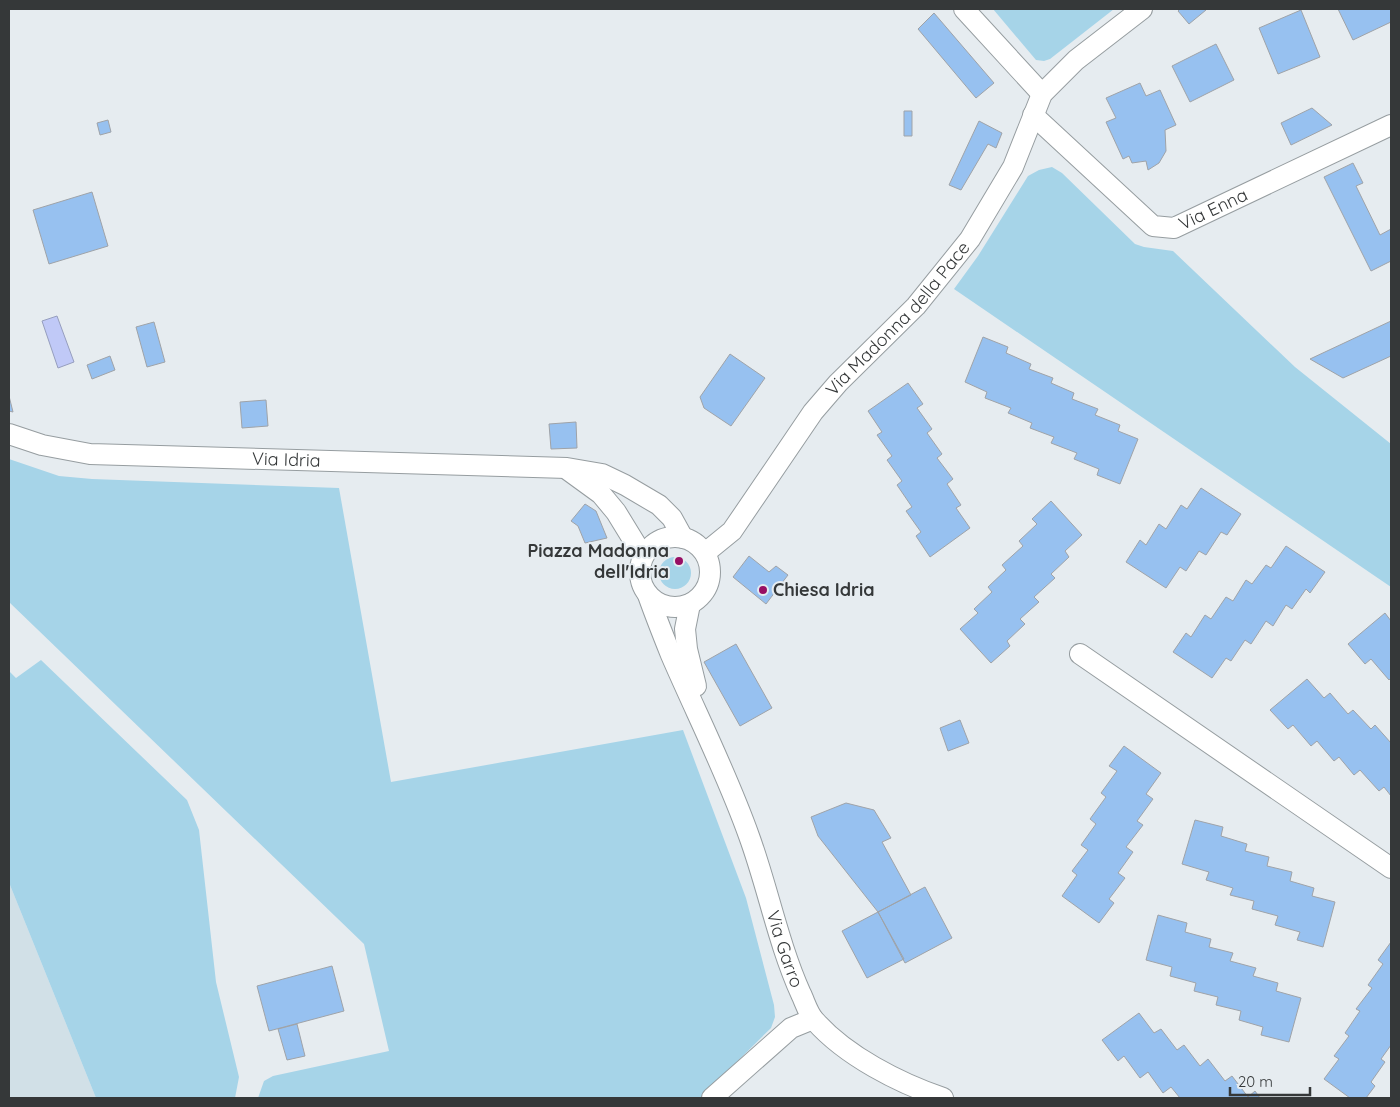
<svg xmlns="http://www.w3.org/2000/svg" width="1400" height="1107" font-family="Quicksand,sans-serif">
	<rect width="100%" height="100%" fill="#e6ecf0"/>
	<path fill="#d1e0e7" d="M9,885H10L96,1098H9Z"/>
	<path fill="#a6d4e8" d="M993,9H1114L1050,59L1044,61L1036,60Z
		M1052,167L1062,173L1135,244L1144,247L1173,251L1295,367L1391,444V587L954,289L978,256L1028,176L1039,170Z
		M9,459L59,476L92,479L339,488L391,782L683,730L746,898L774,1005L775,1017L771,1028L700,1098H258L264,1081L273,1076L389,1051L364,944L9,602Z
		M659 573a16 16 0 1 1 32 0a16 16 0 1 1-32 0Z
		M41,660L187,800L199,830L216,982L239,1077L235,1098H96L10,885H9V671L16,678Z"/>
	<path fill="#c0c9f7" stroke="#969ebe" d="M57,316L74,362L58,368L42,321Z"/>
	<path fill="#97c1f0" stroke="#9fa3a8" d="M1180,9H1205L1206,10L1189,24L1178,11Z
		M1338,9H1391V22L1353,40Z
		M1301,10L1320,57L1278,74L1259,28Z
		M934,13L994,83L976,98L918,29Z
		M1216,44L1234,80L1190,102L1172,66Z
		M1140,83L1146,96L1160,90L1176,125L1165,130L1166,151L1159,163L1148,170L1146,161L1132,163L1129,156L1123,159L1106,122L1116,118L1106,98Z
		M1312,108L1332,125L1291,145L1281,123Z
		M904,111H912V136H904Z
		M108,120L111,132L100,135L97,123Z
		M979,121L1002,133L996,148L988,144L961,190L949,185Z
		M1353,163L1363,183L1356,186L1380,235L1391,229V261L1371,271L1324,177Z
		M92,192L108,246L49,264L33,210Z
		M1391,321V356L1343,378L1310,359Z
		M154,322L165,362L147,367L136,327Z
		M983,337L1008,347L1006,353L1031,364L1029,369L1053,378L1051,383L1074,393L1072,399L1098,409L1095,415L1120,425L1118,431L1138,439L1120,484L1097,475L1099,469L1074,459L1077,453L1051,443L1054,437L1030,428L1032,423L1008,413L1011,408L985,398L987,392L965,382Z
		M730,354L765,378L731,426L704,408L700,397Z
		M110,356L115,370L92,379L87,365Z
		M908,383L923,404L917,408L932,429L927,433L942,454L937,458L953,479L947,484L961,505L956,508L970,528L930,557L916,536L921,532L906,511L912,507L897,485L902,481L887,460L892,456L877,435L882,432L868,411Z
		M9,396L13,412L9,411Z
		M266,400L268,426L242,428L240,402Z
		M576,422L577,448L551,449L549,424Z
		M1201,488L1241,514L1227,535L1221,532L1206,555L1199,551L1186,571L1180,567L1166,588L1126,562L1140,540L1146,545L1159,524L1166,529L1181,505L1187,509Z
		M1051,501L1082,535L1065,551L1069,557L1051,574L1055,578L1034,597L1039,602L1020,619L1025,624L1007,641L1010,646L991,663L960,629L978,613L974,609L992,592L988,587L1006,570L1002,565L1023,546L1019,541L1037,524L1032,519Z
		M585,504L596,511L607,538L585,543L578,526L571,521Z
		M1286,546L1325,572L1310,593L1306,589L1292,609L1286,605L1273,626L1266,621L1251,644L1245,640L1231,661L1226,658L1212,678L1173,652L1186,633L1191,637L1205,615L1211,619L1226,597L1233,601L1246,580L1252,584L1266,565L1271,568Z
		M749,556L769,572L776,566L788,575L766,604L733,577Z
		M1385,613L1391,621V678L1389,680L1371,659L1365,664L1348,644Z
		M736,644L772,708L740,726L704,662Z
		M1307,679L1324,698L1330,693L1348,714L1353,710L1371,729L1375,725L1391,743V796L1384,787L1379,791L1360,770L1354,775L1339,757L1334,761L1317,741L1311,746L1293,725L1288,729L1270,710Z
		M960,720L969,743L948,751L940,728Z
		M1124,746L1161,773L1146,794L1153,799L1137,821L1143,825L1126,847L1133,852L1118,873L1125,878L1109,899L1114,903L1099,923L1062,896L1077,875L1072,871L1088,850L1081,845L1096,824L1090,819L1106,797L1101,793L1117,771L1109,766Z
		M846,803L874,810L891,838L882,842L911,895L878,912L818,836L811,817Z
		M1195,820L1223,827L1221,836L1247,844L1245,851L1269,857L1267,866L1292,872L1290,881L1314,888L1312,896L1335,902L1323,947L1297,940L1300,932L1275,925L1278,916L1252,909L1254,901L1230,895L1233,888L1206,880L1209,872L1182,864Z
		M925,887L952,938L905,963L878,912Z
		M878,912L904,959L867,978L842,931Z
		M1158,915L1187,923L1185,932L1211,939L1209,947L1233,953L1230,961L1256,968L1253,976L1278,983L1276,991L1301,998L1289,1042L1261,1035L1263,1027L1239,1020L1241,1011L1216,1005L1218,997L1194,991L1196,983L1170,976L1172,967L1146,960Z
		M1391,942V1045L1381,1059L1385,1062L1371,1082L1375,1086L1366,1098H1350L1324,1079L1339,1059L1334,1056L1349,1036L1345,1033L1360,1011L1356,1009L1372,988L1368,985L1383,964L1378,960Z
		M332,966L344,1011L269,1031L257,986Z
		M1139,1013L1154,1033L1161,1029L1177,1050L1184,1045L1200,1066L1208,1059L1225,1081L1232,1076L1248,1097L1255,1091L1260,1098H1180L1171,1087L1163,1093L1148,1072L1140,1078L1124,1056L1118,1061L1102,1040Z
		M297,1024L305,1056L287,1060L278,1029Z"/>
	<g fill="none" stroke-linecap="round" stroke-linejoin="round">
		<defs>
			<g id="street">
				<path d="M964,9L1042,94"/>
				<path id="s1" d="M1033,115L1153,226L1174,228L1391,125"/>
				<path id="s2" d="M9,434L42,445L90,454L567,468L602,474L625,485L659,505L672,518L683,538"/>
				<path d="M568,470L601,494L616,512L643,556"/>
				<circle cx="675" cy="572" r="35"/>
				<path id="s3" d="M705,553L732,531L813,412L838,383L916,306L970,239L1013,167L1042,94L1076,60L1142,9"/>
				<path id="s4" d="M648,595C655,615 663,635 671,655C697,715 727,774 749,836C768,888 778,943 801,994C805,1002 808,1014 815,1021C846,1056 899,1083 943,1098"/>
				<path d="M690,604L685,629L687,649L696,686"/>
				<path d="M1080,654L1391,868"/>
				<path d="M712,1098L791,1028L813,1019"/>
			</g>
		</defs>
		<use href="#street" stroke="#969da0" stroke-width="22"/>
		<use href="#street" stroke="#fff" stroke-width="20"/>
	</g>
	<g fill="#970f64" stroke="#e6ecf0" stroke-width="2">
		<circle cx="679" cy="561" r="5"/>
		<circle cx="763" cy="590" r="5"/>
	</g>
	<g text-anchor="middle" stroke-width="4" stroke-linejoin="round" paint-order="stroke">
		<g font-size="18" fill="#353839" stroke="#e6ecf0">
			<text dy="6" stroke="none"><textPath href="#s1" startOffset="228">Via Enna</textPath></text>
			<text dy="6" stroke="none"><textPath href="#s3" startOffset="305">Via Madonna della Pace</textPath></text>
			<text dy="6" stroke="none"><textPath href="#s2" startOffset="280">Via Idria</textPath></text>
			<text dy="6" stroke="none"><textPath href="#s4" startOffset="380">Via Garro</textPath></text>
		</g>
		<g font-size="18" font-weight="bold" fill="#353839" stroke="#e6ecf0" text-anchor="end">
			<text x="669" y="557">Piazza Madonna<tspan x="669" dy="21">dell'Idria</tspan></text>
			<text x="773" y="596" text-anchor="start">Chiesa Idria</text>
		</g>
	</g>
	<rect width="1400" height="1107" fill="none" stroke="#353839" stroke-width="20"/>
	<path d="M1230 1087v8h80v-8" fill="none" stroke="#353839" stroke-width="2.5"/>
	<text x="1238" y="1087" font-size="15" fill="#353839" stroke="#e6ecf0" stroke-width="4" paint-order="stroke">20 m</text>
</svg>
